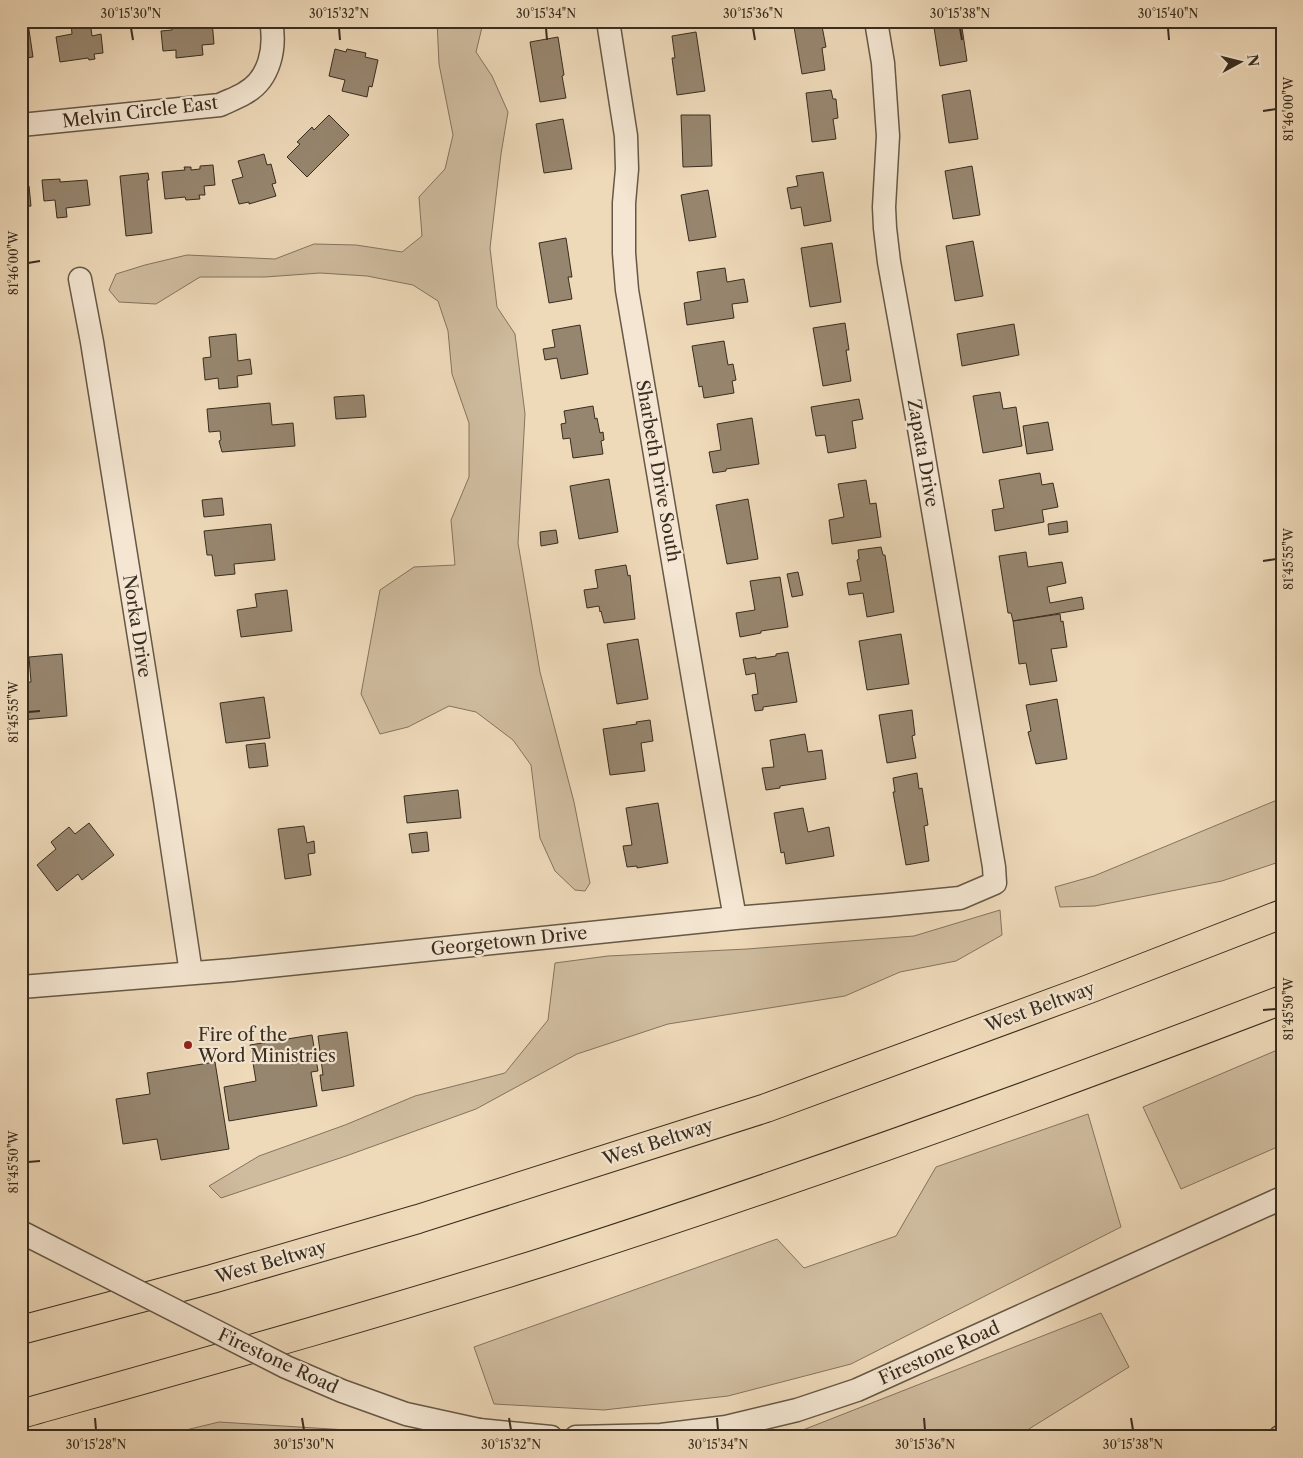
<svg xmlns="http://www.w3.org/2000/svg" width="1303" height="1458" font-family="'Libre Caslon Text',serif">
	<rect width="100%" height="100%" fill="#eed9b9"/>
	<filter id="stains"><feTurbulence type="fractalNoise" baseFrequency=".004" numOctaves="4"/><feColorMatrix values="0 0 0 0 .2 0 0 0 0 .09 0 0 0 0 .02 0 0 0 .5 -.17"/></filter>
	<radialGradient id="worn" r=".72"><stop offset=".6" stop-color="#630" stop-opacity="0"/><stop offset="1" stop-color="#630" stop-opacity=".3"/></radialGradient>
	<path fill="#cfbc9f" stroke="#84745f" d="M437,21H482L483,23L476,52L492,76L508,112L501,154L490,248L497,307L515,334L525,414L518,543L540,672L574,802L590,883L585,891L575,890L555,871L540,838L531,765L513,740L476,712L449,706L408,727L380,734L361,694L380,590L414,567L455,565L451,520L469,477V423L452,374L448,331L438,301L413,285L367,276L320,273L265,277H200L156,304L119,302L109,290L116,274L145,265L187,255L275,259L314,244L356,245L402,252L422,236L419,197L445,169L453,135L439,64Z
		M1282,798V861L1222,881L1095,906L1060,907L1055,887L1094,876Z
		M1000,910L1002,935L956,961L900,972L845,996L668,1024L577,1054L476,1109L346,1156L221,1198L209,1186L259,1156L345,1125L415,1096L505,1073L548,1020L555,963L608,956L747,949L914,936Z
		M1282,1048V1145L1181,1189L1143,1107Z
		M1088,1114L1121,1227L851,1364L728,1396L604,1410L494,1404L474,1347L777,1239L804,1268L896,1236L936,1167Z
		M1101,1313L1129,1367L1016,1437H785Z
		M219,1422L363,1431L398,1437H157Z"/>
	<path fill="#97866f" stroke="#392d1f" d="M78,21H90L92,36L101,34L103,53L94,54L95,59L89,60L88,58L60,62L56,37L72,34L71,22Z
		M117,21H137L138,26L118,28Z
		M212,21L214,44L202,45L203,55L176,58V50L163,51L161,31L172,30V22Z
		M793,21H821L826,47L822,48L825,70L802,74Z
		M933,21H961L967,61L940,66Z
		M28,23L33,57L26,58V56H21V24Z
		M696,32L705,91L677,95L672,58H675L672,36Z
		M558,37L564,75L562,76L566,98L540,102L530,42Z
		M335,49L346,52L347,49L366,53L365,57L378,60L372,87L369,86L367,97L342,91L345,80L329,76Z
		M831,90L833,99H836L838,118L833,119L836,139L812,142L806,93Z
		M970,90L978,139L949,143L942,95Z
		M329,115L349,135L307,177L287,157L300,144L297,142L312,127L314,130Z
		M681,115H710L712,166L683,167Z
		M563,119L572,169L544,173L536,124Z
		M264,154L267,165L271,164L276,183L272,184L276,196L249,204V202L239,204L232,180L243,177L238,161Z
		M213,165L215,185L204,186L205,195H199L200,199L186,200L185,197L165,199L162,172L185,170L184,167H191V170L200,169V166Z
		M972,166L980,215L953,219L945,171Z
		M823,172L831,221L804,226L801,207L791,209L787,188L798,186L796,176Z
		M148,173L149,180H147L152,233L126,236L120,176Z
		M60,179V182L87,180L90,205L66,208L67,217L57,218L55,200L44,201L42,180Z
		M29,186L31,206L22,207L21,212V187Z
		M708,190L716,237L689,241L681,195Z
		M566,238L572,277H568L572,299L549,303L539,243Z
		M973,241L983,296L955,301L946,246Z
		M832,243L841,302L810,307L801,248Z
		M725,268L727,282L744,279L748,302L732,304L734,318L687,325L684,303L701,300L697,272Z
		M845,323L849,350H846L851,381L823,386L813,328Z
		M1014,324L1019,355L962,366L957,334Z
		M580,325L588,374L561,379L557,358L545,360L543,349L555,347L552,330Z
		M236,334L238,361L250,359L252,374L237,376L238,387L219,389L218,378L205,380L203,358L211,357L209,337Z
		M724,341L728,365L733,364L736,380L732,381L734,393L704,398L702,386L699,387L692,346Z
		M1000,392L1003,409L1016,407L1022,446L983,453L973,396Z
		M364,395L366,417L336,419L334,397Z
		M859,399L863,419L852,421L856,448L828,453L825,435L816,436L811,407Z
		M270,403L272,425L293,423L295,446L222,452L219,441L221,440L220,431L209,432L207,409Z
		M593,406L595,419L597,418L600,433L603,432L604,440L601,441L603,454L573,458L570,438L563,439L561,424L566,423L564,411Z
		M752,418L759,464L726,469V471L713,473L709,452L721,450L717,424Z
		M1048,422L1053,450L1027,454L1023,426Z
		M22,460L28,496L21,497V461Z
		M1040,473L1042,485L1053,483L1058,507L1042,510L1044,522L995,531L992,510L1004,508L999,480Z
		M609,479L618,532L579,539L570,486Z
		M866,480L870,504L876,503L881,537L832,544L829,520L844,517L838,484Z
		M222,498L224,515L204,517L202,500Z
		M748,499L758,559L727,564L716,505Z
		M1067,521L1068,532L1049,535L1048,524Z
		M271,524L275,560L234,564L235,574L215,576L212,555H207L204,531Z
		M556,530L558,543L541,546L540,532Z
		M881,547L883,555H885L894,612L867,617L863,593L849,595L847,583L861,581L857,560L859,559L858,550Z
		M1026,552L1028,567L1062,562L1066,583L1047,587L1050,603L1082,597L1084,609L1013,621L1011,613H1008L999,556Z
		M626,565L628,576L630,575L635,619L604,623L601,611L600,612L599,606L587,608L584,590L598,588L595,570Z
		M798,572L803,595L792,597L787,574Z
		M780,577L788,627L761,631V633L740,637L736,613L755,610L750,581Z
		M287,590L292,631L241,637L237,610L257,607L255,594Z
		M1060,614L1061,622L1063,621L1067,647L1051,649L1057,681L1030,685L1026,663L1019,664L1013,621Z
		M901,634L909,684L867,690L859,641Z
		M638,639L648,699L617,704L607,644Z
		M788,652L797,702L763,707V710L755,711L752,695L758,694L755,673L746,675L743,659L756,657V659L776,656V654Z
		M62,654L67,716L21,720V683L31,682L29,657Z
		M264,697L270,738L226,743L220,703Z
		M1057,699L1067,759L1036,764L1028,732L1031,731L1026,705Z
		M912,710L915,735L912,736L916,758L887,763L879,715Z
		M650,720L653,741L641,743L645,771L610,775L603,729L637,724L636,722Z
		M805,734L808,752L822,750L826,779L780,786V788L766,790L762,768L774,767L770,740Z
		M265,743L268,766L249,768L246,745Z
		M917,773L919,789L922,788L928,825L924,826L929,861L906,865L893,792H895L893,778Z
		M458,790L461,818L407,823L404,796Z
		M658,803L668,863L637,868V866L627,867L623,846L632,845L626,808Z
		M803,808L808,832L829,827L834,856L786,864L784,852L781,853L774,813Z
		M89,823L114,855L82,880L78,874L57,891L37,865L56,849L51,842L69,827L75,834Z
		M304,826L307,843L314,841L315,853L308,854L311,875L285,879L278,829Z
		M427,832L429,851L412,853L409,834Z
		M347,1032L354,1086L322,1091L320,1075H323L318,1036Z
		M312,1035L318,1071L311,1072L317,1106L229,1121L224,1087L256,1081L250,1045Z
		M215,1062L229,1149L161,1160L157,1139L123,1144L116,1099L150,1094L147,1073Z"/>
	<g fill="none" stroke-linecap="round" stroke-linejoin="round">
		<defs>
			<path id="minor" d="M608,21L626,136L627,169L624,203V253L627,290C663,499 697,709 735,918
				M21,125L220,105C228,101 237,98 245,93C270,79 276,48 271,21
				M80,279L92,342L165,800L191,973
				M21,987L232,970L735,918L889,905L960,898L995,883L994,867L920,434L889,262L885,228L884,207L888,136L883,63L876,21
				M479,1430L551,1437
				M576,1437L661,1435L726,1427L797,1410L857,1390L1282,1198
				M1280,1437L1282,1436"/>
			<path id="highway" d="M21,1330L212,1279L418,1219L766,1108L1089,989L1282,914
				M21,1414C195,1365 368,1317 540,1263C790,1183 1037,1094 1282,1000"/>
		</defs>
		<use href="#minor" stroke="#665846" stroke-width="25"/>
		<use href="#highway" stroke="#392d1f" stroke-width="30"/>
		<use href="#minor" stroke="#f4e6d2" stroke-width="22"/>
		<use href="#highway" stroke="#eed9b9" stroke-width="28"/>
		<defs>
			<path id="minor-bridge" d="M21,1232L286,1367L342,1391L406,1414L479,1430"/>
		</defs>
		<use href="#minor-bridge" stroke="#665846" stroke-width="25" stroke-linecap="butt"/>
		<use href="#minor-bridge" stroke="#f4e6d2" stroke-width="22"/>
	</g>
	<path fill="none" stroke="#392d1f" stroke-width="2" d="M131,28L133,40M339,28L340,40M546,28L547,40M753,28L755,40M960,28L962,40M1168,28L1169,40M1263,111L1276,109M28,263L40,261M1263,561L1276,559M28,712L40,711M1263,1010L1276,1009M28,1162L40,1161M95,1418L96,1430M302,1418L304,1430M509,1418L511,1430M717,1418L718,1430M924,1418L925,1430M1131,1418L1133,1430"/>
	<circle fill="#8f2418" stroke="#f4e6d2" stroke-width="2" cx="188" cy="1045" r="5"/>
	<g text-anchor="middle" stroke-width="4.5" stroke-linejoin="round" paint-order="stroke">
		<g font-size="18" fill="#392d1f" stroke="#f4e6d2">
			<text transform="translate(140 112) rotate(-7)" y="6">Melvin Circle East</text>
			<text transform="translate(923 453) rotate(80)" y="6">Zapata Drive</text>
			<text transform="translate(658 471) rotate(80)" y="6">Sharbeth Drive South</text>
			<text transform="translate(137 626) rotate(81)" y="6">Norka Drive</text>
			<text transform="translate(509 941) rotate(-6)" y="6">Georgetown Drive</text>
			<text transform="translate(1040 1007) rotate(-20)" y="6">West Beltway</text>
			<text transform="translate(658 1142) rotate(-18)" y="6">West Beltway</text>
			<text transform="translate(271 1262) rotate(-16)" y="6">West Beltway</text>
			<text transform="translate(939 1353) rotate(-24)" y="6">Firestone Road</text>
			<text transform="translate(278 1361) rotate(25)" y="6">Firestone Road</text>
		</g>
		<g font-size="18" fill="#392d1f" stroke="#f4e6d2" text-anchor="start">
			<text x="198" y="1041">Fire of the<tspan x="198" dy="21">Word Ministries</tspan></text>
		</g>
	</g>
	<rect width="1303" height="1458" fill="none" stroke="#eed9b9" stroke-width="55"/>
	<g transform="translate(1240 62) rotate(83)" stroke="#f4e6d2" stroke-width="4" paint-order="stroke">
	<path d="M0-4L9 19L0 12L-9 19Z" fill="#392d1f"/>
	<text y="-8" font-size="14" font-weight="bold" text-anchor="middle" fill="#392d1f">N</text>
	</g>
	<rect x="28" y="28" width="1248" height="1402" fill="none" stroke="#392d1f" stroke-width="2"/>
	<g font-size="12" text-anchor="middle" fill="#392d1f">
		<text x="131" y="18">30°15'30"N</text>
		<text x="339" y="18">30°15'32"N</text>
		<text x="546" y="18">30°15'34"N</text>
		<text x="753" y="18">30°15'36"N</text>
		<text x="960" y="18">30°15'38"N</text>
		<text x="1168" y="18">30°15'40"N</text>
		<text transform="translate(1289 109) rotate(-90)" y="4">81°46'00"W</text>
		<text transform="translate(14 263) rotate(-90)" y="4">81°46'00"W</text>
		<text transform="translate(1289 559) rotate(-90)" y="4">81°45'55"W</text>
		<text transform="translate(14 712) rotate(-90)" y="4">81°45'55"W</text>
		<text transform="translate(1289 1009) rotate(-90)" y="4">81°45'50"W</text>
		<text transform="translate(14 1162) rotate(-90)" y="4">81°45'50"W</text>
		<text x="96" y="1449">30°15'28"N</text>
		<text x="304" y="1449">30°15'30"N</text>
		<text x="511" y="1449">30°15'32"N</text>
		<text x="718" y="1449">30°15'34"N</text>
		<text x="925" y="1449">30°15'36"N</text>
		<text x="1133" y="1449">30°15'38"N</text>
	</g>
	<rect width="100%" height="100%" filter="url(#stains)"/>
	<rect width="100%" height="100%" fill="url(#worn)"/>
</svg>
